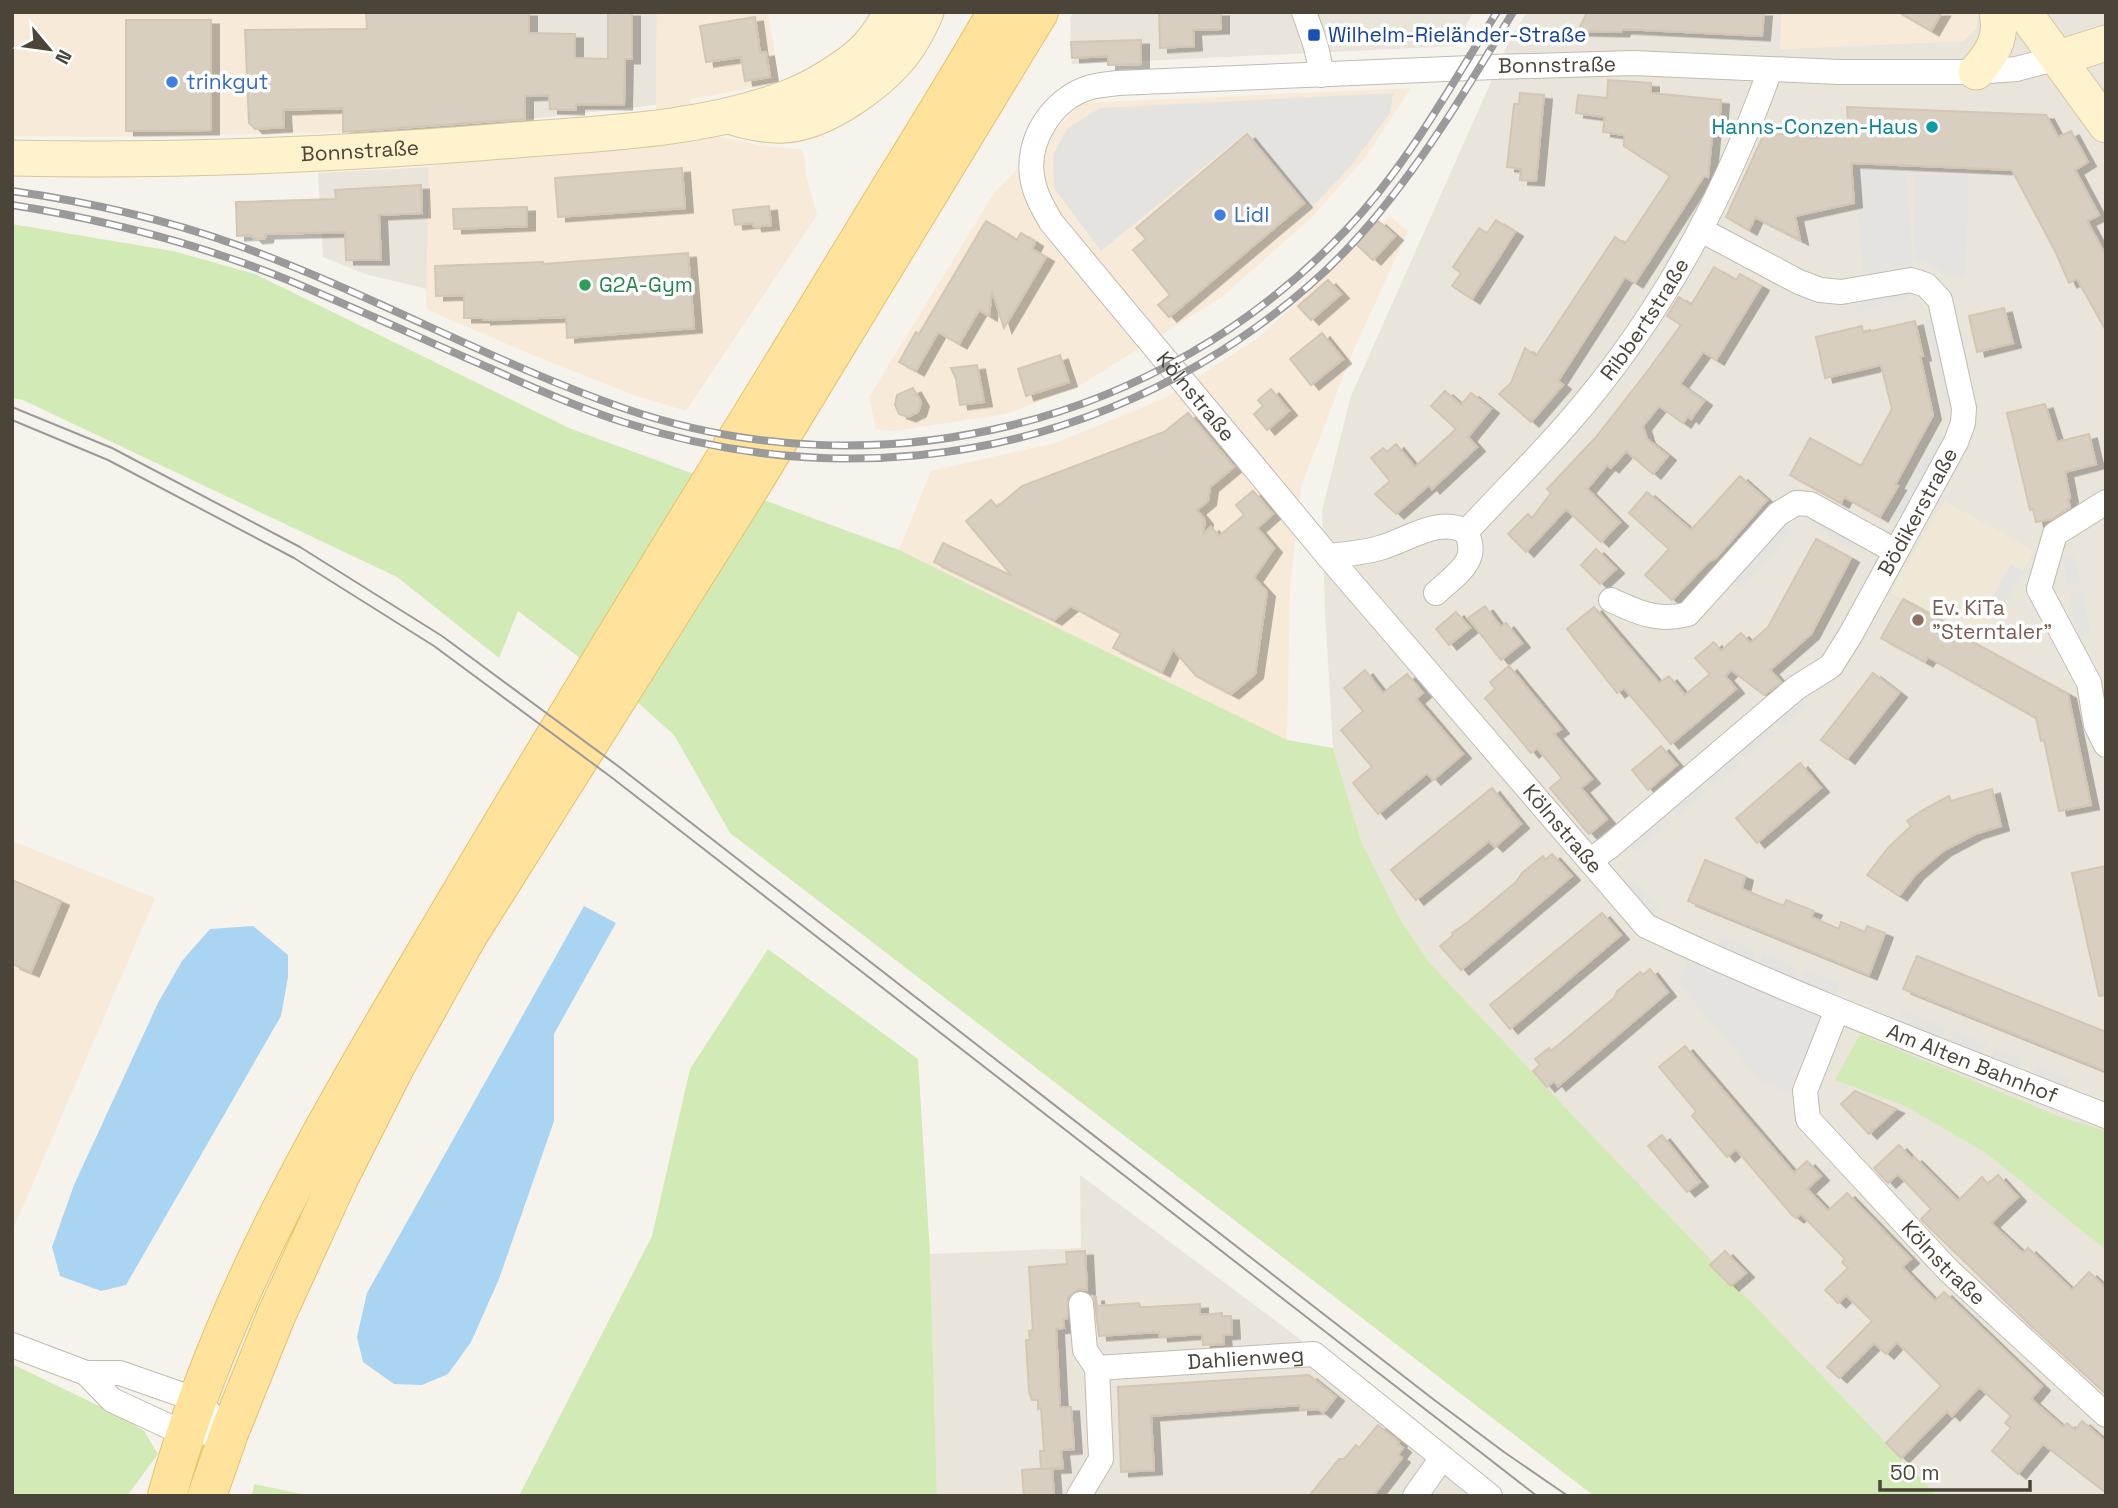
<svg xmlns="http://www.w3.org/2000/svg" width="2118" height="1508" font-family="'Space Grotesk',sans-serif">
	<defs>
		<filter id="shadow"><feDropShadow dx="8" dy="4.5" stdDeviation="0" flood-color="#0004"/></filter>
	</defs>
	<rect width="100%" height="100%" fill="#f6f3ec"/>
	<path fill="#eae5da" d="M529,12H657L656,105L530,119Z
		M1074,12H1473L1456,46L1142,61L1141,64L1108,65L1107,62L1072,64L1070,18Z
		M1527,12H1782L1780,49L1963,41L1977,16L2003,12H2106V1496H1935L1666,1221L1429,962L1400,919L1361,841L1333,748L1325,611L1322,510L1351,396L1511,37Z
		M429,167L427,289L365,274L323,257L318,173Z
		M1080,1175L1288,1330L1499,1496H937L930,1254L1081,1248Z"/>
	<path fill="#f7ead8" d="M12,12H529L530,119L343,132L107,137L12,136Z
		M657,12H768L779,80L757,87L690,99L699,139L715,136L763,146L800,149L804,155L806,175L817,215L686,411L634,395L547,361L428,310L426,304L429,167L464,157L659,136L656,105Z
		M1782,12H2003L1977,16V28L1963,41L1780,49Z
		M1411,88L1366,157L1311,218L1222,297L1079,386L1006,414L893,431L876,429L869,397L994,193L1082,103Z
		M1390,216L1408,231L1351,356L1301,487L1290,589L1287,740L899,550L931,471L1055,443L1165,398L1258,338Z
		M12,841L155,898L12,1232Z"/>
	<path fill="#efe8d6" d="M1944,501L2034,551L2023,571L2010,564L1988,606L2000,613L1982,647L1891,593Z"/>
	<path fill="#d2eab5" d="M12,224L173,251L255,274L569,428L899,550L1287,740L1333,748L1361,841L1400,919L1429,962L1577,1120L1937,1496H1594L730,833L674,735L635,700L518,611L499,658L397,577L23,400L12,398Z
		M768,949L918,1059L930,1254L937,1496H519L652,1236L690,1069Z
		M1860,1034L2058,1116L2106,1131V1250L1986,1153L1905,1106L1835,1080Z
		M12,1364L120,1416L144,1431L158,1454L127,1496H12Z
		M254,1484L311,1496H252Z"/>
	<path fill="#e5e3e0" d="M1393,93L1390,113L1350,167L1311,208L1247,132L1101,251L1054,188L1053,155L1067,129L1100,108Z
		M1855,170L1906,171L1913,265L1863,273Z
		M1915,175H1969L1965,277L1949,276L1924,261L1915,262Z
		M1905,287L1908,299L1857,312L1853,299Z
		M1937,316L1957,398L1944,401L1924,319Z
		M1939,431L1951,438L1906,518L1894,511Z
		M1813,513L1860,538L1853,550L1807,524Z
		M1783,520L1794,529L1741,589L1730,579Z
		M2074,554L2081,584L2068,586L2062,556Z
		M2011,564L2023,571L2000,613L1988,606Z
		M2082,591L2091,634L2078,637L2069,594Z
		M1801,695L1808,705L1780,729L1772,719Z
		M1766,724L1775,733L1745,758L1737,749Z
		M1732,753L1740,763L1711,788L1703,778Z
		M1698,782L1706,792L1677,817L1669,807Z
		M1663,812L1671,822L1636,852L1628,842Z
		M1633,881L1659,910L1652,917L1623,889Z
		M1721,936L1756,951L1751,963L1716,948Z
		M1763,953L1797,968L1793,980L1758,965Z
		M1688,959L1825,1018L1795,1096L1761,1081L1678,983Z
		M1804,970L1840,984L1835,996L1800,982Z
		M1903,1011L1946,1028L1941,1039L1899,1022Z
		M1953,1031L1987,1045L1982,1056L1948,1043Z
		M1995,1048L2022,1059L2018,1071L1990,1059Z
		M2037,1065L2071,1079L2066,1091L2032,1077Z"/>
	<path fill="#a9d4f2" d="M584,906L616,923L554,1034V1121L499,1279L471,1342L448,1374L422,1385L394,1384L363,1362L357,1337L367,1293Z
		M253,926L288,955V977L281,1016L126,1285L101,1291L60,1276L52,1247L74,1185L158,1003L182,961L210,929Z"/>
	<path fill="#d8cfc1" stroke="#d3c7b4" stroke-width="2" filter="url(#shadow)" d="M366,12H529V33L575,34V58L608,59V12H632V59H625L624,105L576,104V110L550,109L549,95L525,96V119L343,132V108L283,110L284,127L255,129L249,123L245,30L367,29Z
		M1159,12H1221V29L1193,30L1194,46L1160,48Z
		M1587,12H1764L1762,36L1623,29L1621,32L1578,31Z
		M1898,12H1942L1931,31Z
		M755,17L760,53L766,52L770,77L745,81L741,57L706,62L700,26Z
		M126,20H211V130L126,131Z
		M1141,40V64L1108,65V56L1072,58L1071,42Z
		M1608,80L1651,83V93L1721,100L1719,128L1713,127L1708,177L1704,176L1635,283L1625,277L1558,381L1563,385L1531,422L1499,394L1511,383L1525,348L1536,356L1615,237L1625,244L1670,176L1624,146V135L1603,132L1605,117L1576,113L1578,95L1607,98Z
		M1520,93L1544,95L1536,181L1520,180L1521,169L1507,167L1514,104H1519Z
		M1847,107L2046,115L2058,137L2071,131L2088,162L2075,170L2099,215L2087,221L2106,256V331L2077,279L2069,283L2056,253L2012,170L1851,163L1854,203L1795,216L1800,240L1755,217L1749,230L1726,217L1763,136L1811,131V139L1849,135Z
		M1247,134L1304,203L1169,317L1158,305L1170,295L1133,250L1146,239L1136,228Z
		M682,168L685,208L558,217L555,178Z
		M421,185L422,213L379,215L381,260H346L345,232L266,234L265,238L255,239L251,235L237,236L236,202L336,199L335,190Z
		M769,206L771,225L754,227L753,223L735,225L733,210Z
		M527,207V226L454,229L453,209Z
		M1496,220L1515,232L1472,299L1452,286L1461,273L1453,267L1479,228L1487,233Z
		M986,221L1017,240L1021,233L1035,242L1032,249L1046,257L1004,328L992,290L989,316L979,310L959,344L938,332L916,371L899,362L916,332L919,334Z
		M1378,221L1395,236L1373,260L1356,244Z
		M688,253L694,328L567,338L566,317L483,320V318H464V295L436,296L435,266L543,262V264Z
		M1714,267L1736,280L1740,274L1761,286L1716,360L1703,352L1680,384L1704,401L1691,419L1688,416L1683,423L1659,406L1643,426L1647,439L1668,456L1653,474L1626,451L1611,468L1607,465L1587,489L1620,522L1601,542L1566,509L1526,552L1508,534L1528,514L1532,518L1551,493L1547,489L1596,437L1646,373L1681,325L1667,316L1679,297L1691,305Z
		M1328,280L1341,294L1311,320L1298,306Z
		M2004,308L2013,343L1977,352L1969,316Z
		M1915,321L1923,356H1920L1933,415L1895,485L1898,486L1880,517L1844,497L1841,503L1790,475L1810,438L1861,466L1892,409L1881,365L1825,378L1816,337L1862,326L1863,333Z
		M1322,333L1343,359L1311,385L1290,359Z
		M1060,355L1069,382L1026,396L1018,369Z
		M977,365L984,402L960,405L956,379L951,368Z
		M913,388L921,402L918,412L908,417L899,414L895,405L897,395Z
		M1271,389L1289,411L1267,430L1254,414L1263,406L1258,400Z
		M1445,391L1461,405L1471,393L1491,409L1468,437L1477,447L1432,489L1429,485L1396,514L1375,494L1390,481L1371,458L1383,448L1387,452L1396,444L1415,467L1456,429L1431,406Z
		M2045,404L2057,442L2089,434L2096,464L2065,472L2070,498L2068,499L2070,507L2052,519L2036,522L2033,509L2030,510L2007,413Z
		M1188,413L1234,467L1210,487L1208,501L1197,510L1205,520L1203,534L1211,527L1219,536L1244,515L1236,505L1253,491L1273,514L1257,528L1274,548L1254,578L1267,592L1255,674L1231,694L1196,676L1173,649L1162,672L1113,648L1121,633L1071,606L1054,620L934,562L943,543L1012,576L966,521L991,500L997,507L1022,486L1164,432Z
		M1740,476L1767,500L1716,558L1708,562L1672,600L1645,575L1669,549L1629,513L1647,492L1691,530Z
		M1816,539L1851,558L1811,634L1770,670L1781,682L1764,695L1731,670L1725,676L1736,689L1671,744L1624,688L1617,693L1567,629L1594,607L1659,683L1669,676L1685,695L1710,674L1695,658L1714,642L1721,651L1741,633L1750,643L1768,627Z
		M1596,549L1616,569L1600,584L1581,565Z
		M1903,599L1947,623L1945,627L2068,694L2091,805L2059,811L2044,740L2041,741L2036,718L1928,657L1925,662L1881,638Z
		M1485,606L1501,627L1506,623L1522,643L1501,660L1468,618Z
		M1456,612L1470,628L1449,645L1436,629Z
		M1509,666L1561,729L1554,734L1592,779L1581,788L1607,819L1589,834L1550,788L1562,778L1537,748L1531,753L1485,698L1495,689L1490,682Z
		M1365,670L1383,693L1407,674L1423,693L1416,699L1463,754L1433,780L1427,773L1378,814L1353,783L1372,767L1341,730L1363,711L1344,688Z
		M1873,673L1899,693L1847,759L1821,740Z
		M1661,746L1677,765L1648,790L1632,770Z
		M1800,763L1821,788L1757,843L1736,818Z
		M1492,788L1521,824L1495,847L1489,841L1416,900L1391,870Z
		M1992,789L2001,826L1975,834L1943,851L1916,874L1899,896L1867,875L1888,848L1911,826L1907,821L1921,811L1949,796L1951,801Z
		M1552,854L1572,876L1461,970L1440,946L1453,935L1452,933L1468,922L1516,882L1522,873L1543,856L1545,860Z
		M1705,860L1745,876L1742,889L1784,906L1786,900L1814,911L1811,917L1839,929L1841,922L1865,932L1867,926L1885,933L1869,975L1688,901Z
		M2106,866V995L2099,996L2072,873Z
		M12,880L61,901L31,972L12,964Z
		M1602,913L1621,935L1510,1029L1490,1005Z
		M1917,956L2106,1032V1071L1903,989Z
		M1650,969L1668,992L1558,1086L1554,1081L1547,1087L1533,1071L1540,1065L1535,1059L1549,1048L1551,1051L1614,998L1617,991L1640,972L1643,975Z
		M1685,1046L1794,1173L1807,1161L1821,1176L1807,1189L1828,1211L1847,1193L1911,1259L1902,1267L1935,1301L1944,1292L2042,1386L2031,1399L2063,1427L2067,1423L2075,1430L2082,1421L2106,1442V1493L2043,1444L2018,1474L1992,1451L2011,1428L2005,1423L2011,1416L1979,1387L1952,1416L1947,1411L1901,1458L1886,1443L1941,1386L1897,1342L1886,1354L1874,1343L1839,1378L1827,1367L1872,1321L1846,1295L1838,1303L1825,1290L1848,1268L1842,1262L1845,1259L1801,1214L1796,1218L1792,1215L1736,1149L1727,1157L1692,1116L1696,1111L1659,1067Z
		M1855,1091L1896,1109L1869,1134L1841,1104Z
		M1662,1135L1700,1182L1687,1192L1648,1146Z
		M1899,1145L1912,1159L1914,1157L1958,1201L1982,1177L1988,1184L1998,1175L2018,1197L1991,1223L2023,1253L2028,1248L2072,1290L2089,1272L2106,1288V1394L2029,1324L1929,1227L1921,1219L1931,1209L1898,1174L1888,1183L1874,1168Z
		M1085,1251L1087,1290L1079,1289L1068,1297L1067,1319H1063L1064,1328L1056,1329L1060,1407H1071L1074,1449L1061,1450L1063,1468L1041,1469L1040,1451H1044L1041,1408L1038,1409V1400H1032L1029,1391L1026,1340H1030L1029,1331L1033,1330L1029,1267L1067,1264L1066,1252Z
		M1725,1251L1746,1273L1731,1286L1710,1265Z
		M1094,1297H1096L1098,1313L1097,1306L1139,1303L1140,1307H1149L1200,1304V1315L1222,1313V1316H1231L1232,1334L1223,1335L1224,1344L1203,1345L1202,1334L1160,1337L1159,1332L1099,1336Z
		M1309,1375L1336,1397L1323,1413L1318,1409L1300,1410V1405L1151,1416L1154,1470L1121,1472L1118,1387Z
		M1378,1425L1399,1442L1398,1444L1403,1448L1398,1455L1402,1458L1373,1496H1309L1339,1459H1344L1356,1445L1359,1448Z
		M1052,1468L1054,1496H1024L1022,1470Z"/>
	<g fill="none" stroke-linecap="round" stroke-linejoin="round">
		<defs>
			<g id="street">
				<path d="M1304,12C1312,35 1319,50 1321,75"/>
				<path id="s1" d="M2059,58L2016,69L1976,72H1839L1633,63L1494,67L1118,83C1109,84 1100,85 1091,87C1052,98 1024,142 1033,182C1036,197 1044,209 1051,222L1328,556L1646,926C1796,997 1952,1055 2106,1116"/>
				<path d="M2106,502L2055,534L2039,589L2089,683L2096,725L2106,745"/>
				<path id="s2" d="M1328,556C1346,554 1365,553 1383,547C1409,539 1441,516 1466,532C1500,495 1535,461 1568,423C1658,320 1724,199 1770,70"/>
				<path d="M1436,593C1456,574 1481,561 1466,532"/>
				<path d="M1611,600C1639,613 1658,622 1688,614L1778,514L1796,503L1810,504L1895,551"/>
				<path id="s3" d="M1591,860L1609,847L1796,688L1831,666L1851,634L1956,442L1963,423L1964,408L1940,300L1926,285L1911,280L1841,292L1820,290L1799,282L1701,230"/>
				<path id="s4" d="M1837,1010L1805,1091L1808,1119L1948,1270L2106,1415"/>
				<path d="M12,1345L86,1373H120L197,1400L229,1433"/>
				<path id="s5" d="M1097,1368L1314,1354L1490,1496"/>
				<path d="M86,1373L112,1400L185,1434L200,1433"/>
				<path d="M1079,1496L1101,1459L1097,1368L1085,1350L1081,1304"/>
				<path d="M1415,1496L1442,1458"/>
			</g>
			<g id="secondary">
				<path d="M2024,12L2106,125"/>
				<path d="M2059,58L2106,43"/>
				<path d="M1976,72C1992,54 2003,38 1997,12"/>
				<path d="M736,118C751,122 767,126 784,125C826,123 885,80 908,46C915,35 921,24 926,12"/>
				<path id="s6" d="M12,158C181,162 348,154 516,140C605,133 702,130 787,98C812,89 850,66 868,47C877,37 885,24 892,12"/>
			</g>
			<path id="primary" d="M167,1496C225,1283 343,1093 454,905C589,676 731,451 868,225C911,154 956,84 997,12
				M207,1496L229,1433L276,1316L339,1178L396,1065L467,937L752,484L1039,12"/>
		</defs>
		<use href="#street" stroke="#c2bbae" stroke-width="26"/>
		<use href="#secondary" stroke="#d6c79b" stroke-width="37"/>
		<use href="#primary" stroke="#e6c16a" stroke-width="40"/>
		<use href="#street" stroke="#fff" stroke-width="24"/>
		<use href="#secondary" stroke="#fff3cd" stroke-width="35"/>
		<use href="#primary" stroke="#ffe39c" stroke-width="38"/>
		<path stroke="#9a9a9a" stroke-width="2" d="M12,407L112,448L300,547L442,636L618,766L1433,1399L1504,1452L1568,1496
			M12,420L108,460L294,558L434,646L611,777L1537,1496"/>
		<defs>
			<path id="rail" d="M12,191C89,202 164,219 237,245C368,292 491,362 623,408C878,496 1161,426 1346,230C1407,166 1450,87 1497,12
				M12,205C107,220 199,244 288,280C357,309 425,340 494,370C536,389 579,408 623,422C818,485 1022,467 1200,364C1259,329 1316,285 1361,234C1421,166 1467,89 1513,12"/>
		</defs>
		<use href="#rail" stroke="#9a9a9a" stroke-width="8"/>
		<use href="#rail" stroke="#fff" stroke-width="5" stroke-dasharray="16" stroke-linecap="butt"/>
	</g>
	<rect fill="#1a4fb4" stroke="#fff" stroke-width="2.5" x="1307" y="28" width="14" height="14" rx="3.5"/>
	<g fill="#3f7fe0" stroke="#fff" stroke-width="2.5">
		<circle cx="172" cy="82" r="7"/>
		<circle cx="1220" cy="215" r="7"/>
	</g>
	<circle fill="#0f9aa8" stroke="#fff" stroke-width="2.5" cx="1932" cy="127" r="7"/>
	<circle fill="#2e9e5b" stroke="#fff" stroke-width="2.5" cx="585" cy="285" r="7"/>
	<circle fill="#8d6e63" stroke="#fff" stroke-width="2.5" cx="1918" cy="620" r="7"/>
	<g text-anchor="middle" stroke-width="7" stroke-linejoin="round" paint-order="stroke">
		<g font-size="21" fill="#164399" stroke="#fff" text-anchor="start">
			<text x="1328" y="42">Wilhelm-Rieländer-Straße</text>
		</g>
		<g font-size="21" fill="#4b4439" stroke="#fff">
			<text transform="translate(1557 65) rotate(-1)" y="7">Bonnstraße</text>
			<text dy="7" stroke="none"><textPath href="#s6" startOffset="348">Bonnstraße</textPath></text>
			<text dy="7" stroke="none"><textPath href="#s2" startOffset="422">Ribbertstraße</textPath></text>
			<text dy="7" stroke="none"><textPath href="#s1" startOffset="1363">Kölnstraße</textPath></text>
			<text dy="7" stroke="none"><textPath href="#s3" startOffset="486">Bödikerstraße</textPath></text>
			<text dy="7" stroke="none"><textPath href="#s1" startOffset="1930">Kölnstraße</textPath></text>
			<text dy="7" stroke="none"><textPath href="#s1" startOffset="2412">Am Alten Bahnhof</textPath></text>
			<text dy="7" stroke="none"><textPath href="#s4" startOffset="313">Kölnstraße</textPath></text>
			<text dy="7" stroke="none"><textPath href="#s5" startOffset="149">Dahlienweg</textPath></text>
		</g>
		<g font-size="21" fill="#366cbe" stroke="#fff" text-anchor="start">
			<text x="186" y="89">trinkgut</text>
			<text x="1234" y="222">Lidl</text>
		</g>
		<g font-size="21" fill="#0d838f" stroke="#fff" text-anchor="end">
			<text x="1918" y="134">Hanns-Conzen-Haus</text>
		</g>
		<g font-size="21" fill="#27864d" stroke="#fff" text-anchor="start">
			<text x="599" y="292">G2A-Gym</text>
		</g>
		<g font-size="21" fill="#785e54" stroke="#fff" text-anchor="start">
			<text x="1932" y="615">Ev. KiTa<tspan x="1932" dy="24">"Sterntaler"</tspan></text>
		</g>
	</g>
	<rect width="2118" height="1508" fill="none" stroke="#4b4439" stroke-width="28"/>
	<g transform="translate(49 49) rotate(119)" stroke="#ffffff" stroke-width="5" paint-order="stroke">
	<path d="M0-5L12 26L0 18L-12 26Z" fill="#4b4439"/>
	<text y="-10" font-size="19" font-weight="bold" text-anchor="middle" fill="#4b4439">N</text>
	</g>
	<path d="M1880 1480v10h150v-10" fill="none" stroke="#4b4439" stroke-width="3.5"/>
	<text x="1890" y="1480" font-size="21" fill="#4b4439" stroke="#ffffff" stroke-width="5" paint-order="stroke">50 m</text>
</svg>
